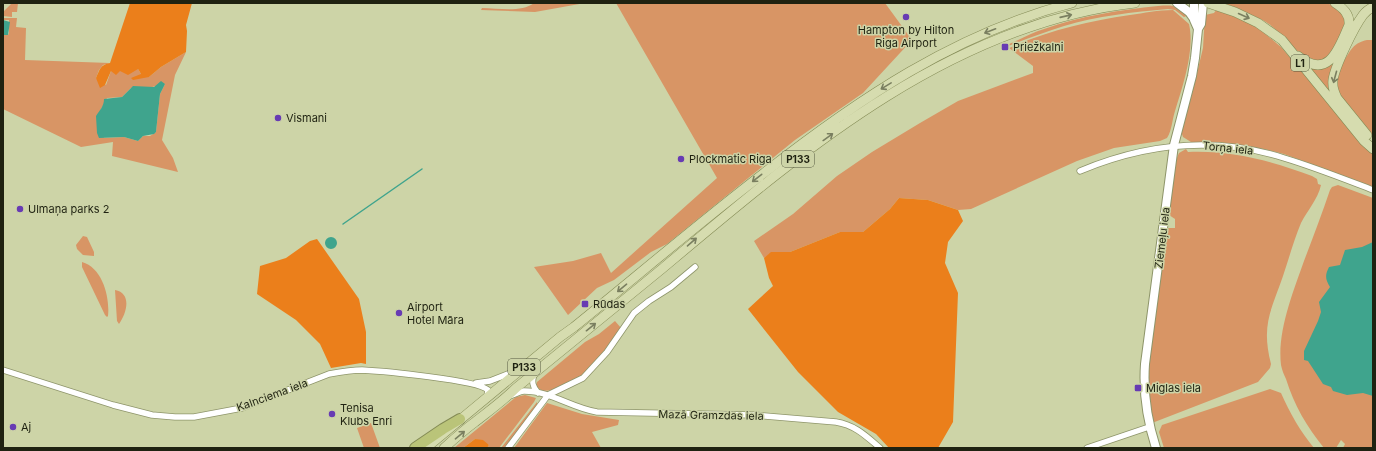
<svg xmlns="http://www.w3.org/2000/svg" width="1376" height="451" font-family="Inter,sans-serif">
	<rect width="100%" height="100%" fill="#cdd4a7"/>
	<path fill="#d89565" fill-rule="evenodd" d="M12,3H18L17,12H12V17L3,16V12Z
		M534,3H585L535,12L481,10L482,8C498,8 521,13 534,3Z
		M616,3H885L912,40L863,93L795,140L667,244L651,252L614,280L597,288L568,315L534,267L573,261L601,253L611,273L717,178Z
		M1221,3L1329,4L1337,6L1346,20L1345,29L1329,58C1325,59 1319,62 1315,61C1300,59 1282,33 1269,24C1258,16 1235,9 1221,3Z
		M1158,6C1173,5 1177,5 1189,15L1184,17L1175,10L1168,9C1133,12 1097,16 1064,26C1045,32 1026,39 1008,46L1007,45C1019,40 1031,33 1044,29C1080,16 1120,10 1158,6Z
		M1217,9L1257,27L1281,47L1373,154V187L1284,154L1264,149L1219,142H1191L1183,137L1181,131L1192,94L1203,48L1205,15L1214,13Z
		M1173,10L1189,24C1195,50 1183,85 1175,111C1172,120 1172,130 1167,138L1160,141L1114,148L1077,161L971,209L958,210L928,200L899,198L890,209L863,232H840L790,252L771,253L764,258L754,241L793,214L837,176L872,152L920,123L958,101L1033,73V66L1009,48C1047,31 1088,21 1130,15C1144,13 1158,10 1173,10Z
		M3,18H17L16,27L26,28L25,60L110,63L103,65L99,70L96,78L106,85L111,71L138,69L141,74L149,77L161,67L186,52L175,75L162,140L173,158L178,172L112,156L113,142L81,147L3,109V35H8L9,33V20H3ZM165,84L160,94L156,132L150,136H143L138,141L124,137L104,138L100,111L107,98L122,97L131,88L136,87L148,88Z
		M1367,40H1373V137C1364,126 1336,98 1336,85C1336,79 1341,64 1345,59C1352,48 1354,43 1367,40Z
		M1337,57L1329,82V92L1309,67Z
		M1186,149L1188,152C1231,150 1272,161 1312,176L1317,179L1318,184L1321,185C1318,199 1307,211 1301,223C1294,240 1289,258 1283,276C1271,311 1261,325 1271,364L1270,368L1258,382L1152,423L1149,403L1148,368L1167,228H1175V219L1169,215L1176,160L1179,153Z
		M1338,185L1373,198V448H1343L1345,444L1341,440L1336,448H1324C1307,427 1294,405 1286,379C1284,375 1282,370 1281,365C1277,332 1293,292 1304,261C1313,237 1322,214 1330,190L1332,187Z
		M83,236L87,237L94,252V256L83,255L77,249L76,245Z
		M82,262C103,268 110,298 108,316L107,317L105,315L82,267Z
		M115,290C132,293 127,313 119,324L117,321Z
		M615,321L621,328C603,355 578,391 542,391L536,386L537,382L585,342L599,334Z
		M1270,389L1281,393C1290,413 1300,431 1314,448H1164L1159,432L1162,425Z
		M525,395L536,398L534,402L499,448H487L489,445L475,439L463,448H454L516,397Z
		M537,402V405L505,448H501Z
		M547,403L582,414L619,420L618,425L592,432L601,448H514Z
		M371,423L380,448H364L357,428Z"/>
	<path fill="#eb7f1b" d="M130,3H192L186,25L187,31L186,52L161,67L149,77L133,80L131,78L141,74L138,69L128,75L120,71L116,75L111,71L105,85L100,88L96,78C100,69 100,65 110,63Z
		M899,198L928,200L958,210L963,221L948,242L945,263L958,293L953,422L938,448H889L876,434L838,412L798,372L748,309L773,286L769,278L764,258L771,252H790L840,232H863L890,209Z
		M317,239L359,299L366,332V364L361,363L331,368L320,344L296,320L257,294L260,266L286,258L310,241Z
		M475,439L483,440L489,445L487,448H463Z"/>
	<path fill="#3fa48d" d="M3,20L10,22L8,35H3Z
		M161,81L165,84L160,94L156,132L154,134L143,136L138,141L124,137L99,138L97,133L96,116C100,110 104,106 104,99L122,97L133,86L154,87Z
		M325 243a6 6 0 1 1 12 0a6 6 0 1 1-12 0Z
		M1373,242V396L1363,393L1347,395L1333,391L1331,387L1323,384L1308,361L1304,360V351L1318,321L1321,312L1319,302L1330,287C1325,279 1325,275 1329,267L1340,265L1345,250L1362,247Z"/>
	<g fill="none" stroke-linecap="round" stroke-linejoin="round">
		<path stroke="#3fa48d" stroke-width="1.5" d="M343,224L422,169"/>
		<defs>
			<path id="street" d="M1080,171C1147,143 1215,136 1284,158C1314,167 1344,179 1373,190
				M3,370L113,405L152,415L175,417H194L242,408L329,374C340,372 351,370 362,370C381,371 478,380 488,390L487,397
				M534,375C531,382 533,387 538,393
				M476,383L490,381L513,372
				M509,396C514,395 520,391 524,391C551,391 571,408 597,412L754,415L836,422C855,425 866,436 880,448
				M508,448L548,395L583,378L607,352L634,313L649,301L671,287L695,267
				M1087,448L1149,427"/>
			<path id="secondary" d="M1177,3L1189,12L1194,19
				M1194,3V20L1198,29
				M1156,448C1147,420 1143,393 1145,364L1174,145L1192,76L1195,58L1198,29L1201,24L1203,3"/>
			<path id="primary" d="M1208,3L1235,12L1258,23L1282,40L1364,141L1373,149
				M1298,56C1329,81 1339,48 1349,25C1350,14 1343,8 1335,3
				M1367,135L1337,98C1334,92 1332,87 1333,80C1335,66 1354,27 1363,15C1366,11 1369,9 1373,7
				M426,448L560,337L574,327C637,276 699,223 764,173C857,100 956,33 1072,3
				M444,448C454,439 464,430 475,422C489,411 503,401 516,388C565,348 614,308 663,268C800,153 949,24 1135,3"/>
			<path id="highway" d="M415,448L443,429L460,419"/>
		</defs>
		<use href="#street" stroke="#8e956a" stroke-width="7"/>
		<use href="#secondary" stroke="#8e956a" stroke-width="10"/>
		<use href="#primary" stroke="#848b55" stroke-width="10"/>
		<use href="#highway" stroke="#848b55" stroke-width="12"/>
		<use href="#street" stroke="#fff" stroke-width="5.5"/>
		<use href="#secondary" stroke="#fff" stroke-width="8"/>
		<use href="#primary" stroke="#d6dcaf" stroke-width="9"/>
		<use href="#highway" stroke="#bac479" stroke-width="10"/>
	</g>
	<defs><path id="oneway-shaft" d="M-6 0H5M1.5-3L5.5 0L1.5 3" fill="none" stroke-width="1.6" stroke-linecap="round" stroke-linejoin="round"/></defs>
	<g stroke="#7a7f60">
		<use href="#oneway-shaft" transform="translate(1066 16) rotate(-13)"/>
		<use href="#oneway-shaft" transform="translate(1244 16) rotate(24)"/>
		<use href="#oneway-shaft" transform="translate(990 31) rotate(159)"/>
		<use href="#oneway-shaft" transform="translate(1335 77) rotate(105)"/>
		<use href="#oneway-shaft" transform="translate(886 86) rotate(149)"/>
		<use href="#oneway-shaft" transform="translate(828 137) rotate(-36)"/>
		<use href="#oneway-shaft" transform="translate(757 178) rotate(142)"/>
		<use href="#oneway-shaft" transform="translate(692 242) rotate(-41)"/>
		<use href="#oneway-shaft" transform="translate(622 288) rotate(140)"/>
		<use href="#oneway-shaft" transform="translate(591 327) rotate(-39)"/>
		<use href="#oneway-shaft" transform="translate(460 435) rotate(-40)"/>
	</g>
	<g fill="#673bb3" stroke="#cdd4a7" stroke-width="1.5">
		<circle cx="906" cy="17" r="4"/>
		<rect x="1001" y="43" width="8" height="8" rx="2"/>
		<circle cx="278" cy="118" r="4"/>
		<circle cx="681" cy="159" r="4"/>
		<circle cx="20" cy="209" r="4"/>
		<rect x="581" y="300" width="8" height="8" rx="2"/>
		<circle cx="399" cy="313" r="4"/>
		<rect x="1134" y="384" width="8" height="8" rx="2"/>
		<circle cx="332" cy="414" r="4"/>
		<circle cx="13" cy="427" r="4"/>
	</g>
	<g text-anchor="middle" stroke-width="3" stroke-linejoin="round" paint-order="stroke">
		<g fill="#cdd4a7" stroke="#53573e" stroke-width="1">
			<rect x="1291" y="55" width="18" height="16" rx="3"/>
			<rect x="782" y="151" width="32" height="16" rx="3"/>
			<rect x="508" y="359" width="32" height="16" rx="3"/>
		</g>
		<g font-size="10" font-weight="bold" fill="#1f2211">
			<text x="1300" y="67">L1</text>
			<text x="798" y="163">P133</text>
			<text x="524" y="371">P133</text>
		</g>
		<g font-size="11" fill="#1f2211" stroke="#cdd4a7" text-anchor="start">
			<text x="906" y="34" text-anchor="middle">Hampton by Hilton<tspan x="906" dy="13">Riga Airport</tspan></text>
			<text x="1013" y="51">Priežkalni</text>
			<text x="286" y="122">Vismani</text>
			<text x="689" y="163">Plockmatic Riga</text>
			<text x="28" y="213">Ulmaņa parks 2</text>
			<text x="593" y="308">Rūdas</text>
			<text x="407" y="311">Airport<tspan x="407" dy="13">Hotel Māra</tspan></text>
			<text x="1146" y="392">Miglas iela</text>
			<text x="340" y="412">Tenisa<tspan x="340" dy="13">Klubs Enri</tspan></text>
			<text x="21" y="431">Aj</text>
		</g>
		<g font-size="11" fill="#1f2211" stroke="#cdd4a7">
			<text transform="translate(1228 148) rotate(6)" y="4">Torņa iela</text>
			<text transform="translate(1162 238) rotate(-83)" y="4">Ziemeļu iela</text>
			<text transform="translate(272 395) rotate(-20)" y="4">Kalnciema iela</text>
			<text transform="translate(711 415) rotate(1)" y="4">Mazā Gramzdas iela</text>
		</g>
	</g>
	<rect width="1376" height="451" fill="none" stroke="#1f2211" stroke-width="8"/>
</svg>
